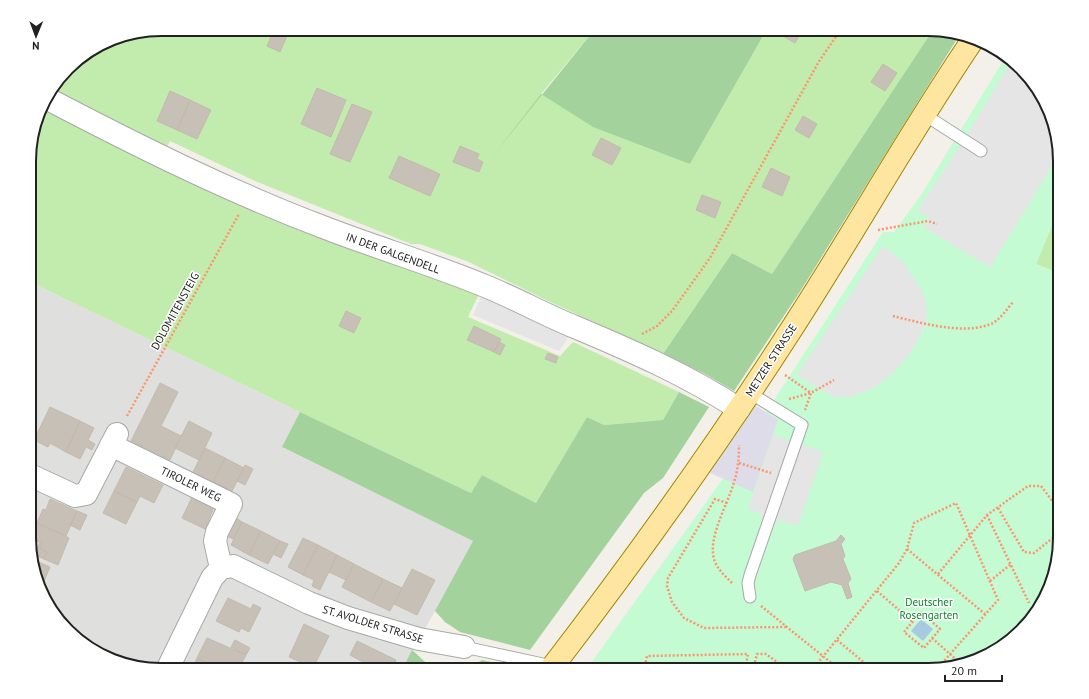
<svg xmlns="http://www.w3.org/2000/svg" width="1089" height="699" font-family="'PT Sans',sans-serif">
	<rect width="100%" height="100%" fill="#f2f0e8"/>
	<path fill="#dfdfde" d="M30,282L300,412L283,448L474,541L402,670H161L127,665L88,648L51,611L30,555Z
		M1042,599L1038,611L999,648Z"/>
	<path fill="#c2ecad" d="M161,29H595L541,94L690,164L767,29H928L934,30L772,274L732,253L663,354L548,301L469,262L420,244H411L255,181L170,141L166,148L52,91L74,62L111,39Z
		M42,104L479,294L468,317L560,356L573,342L679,392L663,420L604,425L587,417L536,503L482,475L471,493L300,412L30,282V144Z
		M1060,206V274L1036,264Z"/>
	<path fill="#a3d29c" d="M595,29H767L690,164L593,127L541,94L495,153Z
		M933,30L960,34L801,290L734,391L705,374L663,354L732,253L772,274Z
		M679,392L709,407L663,478L644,493L530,650L460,632L445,622L435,611L473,541L282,447L300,412L471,493L482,475L536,503L587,417L604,425L663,420Z
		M412,650L434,670H402Z
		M482,660L518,668L516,670H470L472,666Z"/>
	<path fill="#c5fbd3" d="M1006,56L1042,95L1060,153V206L1036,264L1060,274V546L1042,599L994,652L936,670H586L722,480L883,232H894L921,195Z"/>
	<path fill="#e5e5e5" d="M1011,62L1042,95L1060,153L990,267L923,227L930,218L918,210L960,146Z
		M883,246L904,263L923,293L927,309L926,324L911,352L895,371L875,387L852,397H834L797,375Z
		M486,286L575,327L559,351L473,315Z
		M773,435L823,452L798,526L779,520L778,523L770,520L761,517L762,514L748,509Z"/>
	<path fill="#dedce8" d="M753,404L778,420L753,492L708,472Z"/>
	<path fill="#a8cae0" d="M921,619L933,629L923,641L911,631Z"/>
	<path fill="#c7c0b7" stroke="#c4baaa" d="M266,29H290L280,52L267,46L273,32Z
		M771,29H803L795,43Z
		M883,64L897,73L885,91L871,82Z
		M317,88L346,100L331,137L301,124Z
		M170,91L190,100L177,130L157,121Z
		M190,100L211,110L197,139L177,130Z
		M352,104L372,112L350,162L330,154Z
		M803,116L817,124L809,138L795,130Z
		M601,138L621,148L612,165L592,155Z
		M460,146L479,154L477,159L483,162L479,172L453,162Z
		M399,156L440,174L430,196L389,178Z
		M771,168L790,177L782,196L762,187Z
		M702,195L721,202L715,218L696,210Z
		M346,311L361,318L354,333L339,326Z
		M474,326L501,339L494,352L467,340Z
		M499,342L505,345L500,355L494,352Z
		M548,353L558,357L556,363L545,359Z
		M160,383L178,392L161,426L181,436L170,460L131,441Z
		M50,407L80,421L66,452L50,443L48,447L34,440Z
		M80,421L94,428L88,440L95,444L92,450L86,447L80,459L66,452Z
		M189,421L212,433L199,460L175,448Z
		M205,448L225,458L213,482L193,472Z
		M225,458L244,468L232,491L213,482Z
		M245,465L253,469L245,485L237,481Z
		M126,467L163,485L154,503L140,496L137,502L114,491Z
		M114,491L137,502L126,524L103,513Z
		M193,495L215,505L205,529L182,518Z
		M50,499L77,511L66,536L37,523L43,509L46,510Z
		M77,511L87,515L80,530L70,525Z
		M235,517L242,522L233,539L225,535Z
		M242,522L261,531L249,555L231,545Z
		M37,523L69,538L58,565L44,559L47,552L40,548L42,543L30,538Z
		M261,531L280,541L268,564L249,555Z
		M841,535L845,539L841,544L845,556L843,559L851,579L848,583L852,597L847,599L842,585L831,582L805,591L793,559L795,555L836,541Z
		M303,538L318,545L303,575L288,567Z
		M280,541L288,544L281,558L273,554Z
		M40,542L42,543L40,548L47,552L44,559L35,555Z
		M318,545L337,555L320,590L312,586L314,580L303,575Z
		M337,555L354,564L346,580L329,572Z
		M36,561L50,567L42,586L34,565Z
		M354,564L383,579L371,602L342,587Z
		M412,569L435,580L417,615L394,604Z
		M383,579L402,588L390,611L371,602Z
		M228,598L251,609L253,604L261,608L249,632L241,628L239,632L216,621Z
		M51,610L65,617L63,623L51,611Z
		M304,624L329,636L312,670H300L303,663L289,657Z
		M207,638L246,655L239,668L226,662L222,670L197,658Z
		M235,640L250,648L246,655L231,647Z
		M357,641L396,660L394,666L390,664L387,670H359L363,662L350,655Z
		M197,658L222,670H192Z"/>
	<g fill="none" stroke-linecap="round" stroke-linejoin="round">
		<defs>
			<path id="service" d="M925,115L981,151
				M750,393L802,425L750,575L748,583L750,597
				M464,647L552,666"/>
			<path id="minor" d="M46,98C136,145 228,191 323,227C377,248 432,264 485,286C515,298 545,315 575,327C632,351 687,375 739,409
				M111,445L231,504L217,532L215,541L221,568
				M30,475L75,496L86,494L117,434
				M167,670L212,578L221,568L233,566L309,603L348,618L419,639L464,647"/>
			<path id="primary" d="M550,670C633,562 713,451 787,336C851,238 908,135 974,38"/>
		</defs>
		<use href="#service" stroke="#a8a8a8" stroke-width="13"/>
		<use href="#minor" stroke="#a8a8a8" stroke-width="24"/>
		<use href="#primary" stroke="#9f8500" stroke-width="24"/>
		<path stroke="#fe946d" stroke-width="2.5" stroke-dasharray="2 2" stroke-linecap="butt" d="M944,32L950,36
			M878,230L928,221L937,224
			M893,316C921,323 963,335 991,324C999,321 1008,308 1013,302
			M642,334L657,326L672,311L710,258L818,63L841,29
			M785,375L811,393L805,410
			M789,399L811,393L834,380
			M127,416L239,214
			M739,463L771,473
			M727,503L715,499L668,578L667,586L672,602L684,618L704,628L787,627
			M998,508L1024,552L1034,553L1060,532
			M987,515L1029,603
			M907,549L985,614
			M938,574L987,515L1028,486H1041L1060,511
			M990,581L1011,564
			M732,583C725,576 717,569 714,559C708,537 727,506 733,485C738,471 739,459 739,445
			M877,591L913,622
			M761,606L840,670
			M921,612L940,629L924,648L904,632Z
			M932,638L960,663
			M837,640L873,670
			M644,670L647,656L748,654L745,670
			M753,670L757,654H766L788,670
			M812,670L899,563L907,549L914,523L956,503L998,600L936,670"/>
		<use href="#service" stroke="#fff" stroke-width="11"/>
		<use href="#minor" stroke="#fff" stroke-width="22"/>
		<use href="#primary" stroke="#ffe6a0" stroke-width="22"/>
	</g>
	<g text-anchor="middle" stroke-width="3" stroke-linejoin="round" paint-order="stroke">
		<g font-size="11" fill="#212121" stroke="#fff">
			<text transform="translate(393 253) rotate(20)" y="4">IN DER GALGENDELL</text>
			<text transform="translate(175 311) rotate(-61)" y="4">DOLOMITENSTEIG</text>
			<text transform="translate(771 360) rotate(-57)" y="4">METZER STRASSE</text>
			<text transform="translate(191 484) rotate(26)" y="4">TIROLER WEG</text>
			<text transform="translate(373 624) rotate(17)" y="4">ST. AVOLDER STRASSE</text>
		</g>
		<g font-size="11" fill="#088628" stroke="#fff">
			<text x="929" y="606">Deutscher<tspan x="929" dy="13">Rosengarten</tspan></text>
		</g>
	</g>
	<path d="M0 0H1089V699H0ZM161 36H928A125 125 0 0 1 1053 161V538A125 125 0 0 1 928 663H161A125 125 0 0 1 36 538V161A125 125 0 0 1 161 36Z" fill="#fff" fill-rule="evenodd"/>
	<path fill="none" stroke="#212121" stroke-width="2" d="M161 36H928A125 125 0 0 1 1053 161V538A125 125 0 0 1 928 663H161A125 125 0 0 1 36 538V161A125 125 0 0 1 161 36Z"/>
	<g transform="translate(36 36) rotate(181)" stroke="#ffffff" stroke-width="3" paint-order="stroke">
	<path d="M0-3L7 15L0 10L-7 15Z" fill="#212121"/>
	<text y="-6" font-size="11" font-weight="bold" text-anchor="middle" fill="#212121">N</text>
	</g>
	<path d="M945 675v6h57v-6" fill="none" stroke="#212121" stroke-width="2"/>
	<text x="951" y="675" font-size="12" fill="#212121" stroke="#ffffff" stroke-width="3" paint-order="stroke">20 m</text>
</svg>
